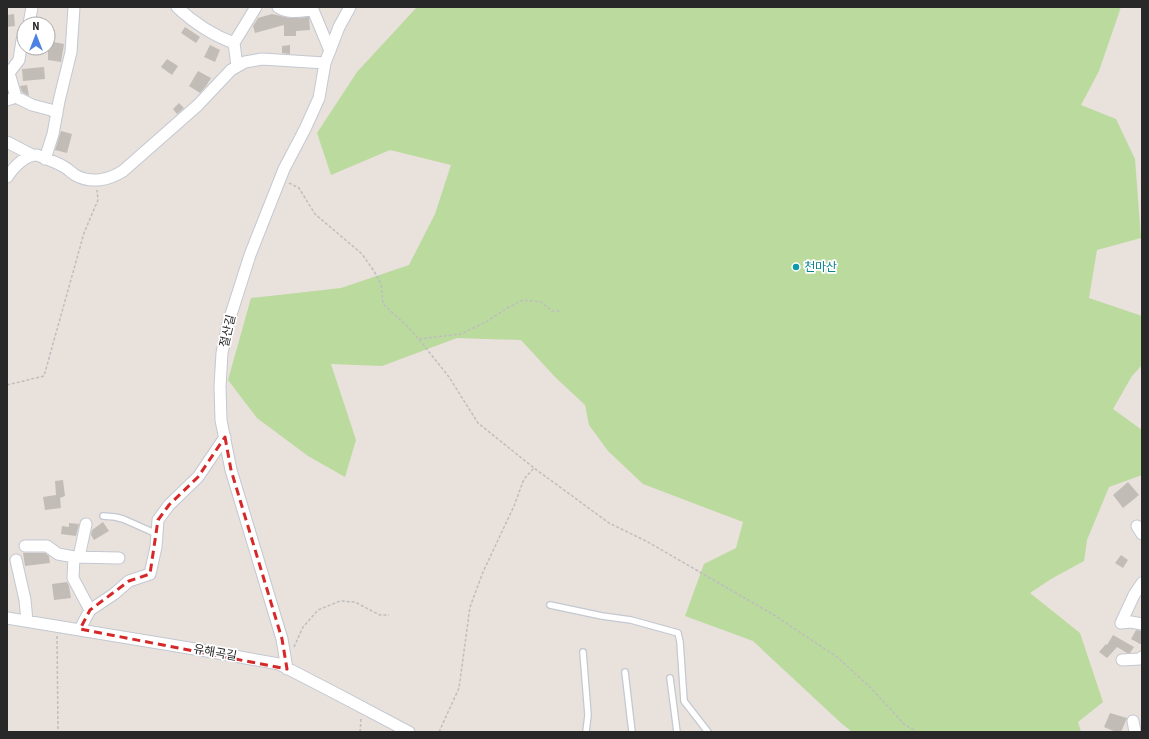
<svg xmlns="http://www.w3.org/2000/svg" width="1149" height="739" viewBox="0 0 1149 739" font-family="'Source Sans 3','Noto Sans KR',sans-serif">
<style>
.green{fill:#bbda9e}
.building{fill:#c2bcb7}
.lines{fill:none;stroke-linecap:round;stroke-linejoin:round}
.lane-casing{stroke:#c3c8d1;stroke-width:8}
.street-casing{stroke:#c3c8d1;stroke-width:13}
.path{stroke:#bebebe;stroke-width:1.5;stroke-dasharray:3 2;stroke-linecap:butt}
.lane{stroke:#fff;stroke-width:5.5}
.street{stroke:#fff;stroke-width:11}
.marked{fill:none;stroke:#d62828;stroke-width:3;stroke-dasharray:8 5;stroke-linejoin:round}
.culture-dot{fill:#0f9aa8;stroke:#fff;stroke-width:1.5}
.labels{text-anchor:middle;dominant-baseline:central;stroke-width:3.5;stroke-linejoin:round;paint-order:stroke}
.culture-label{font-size:12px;fill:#0d838f;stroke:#fff;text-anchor:start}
.street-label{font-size:12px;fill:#282828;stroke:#fff}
</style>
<rect width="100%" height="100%" fill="#e9e1dc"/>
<path class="green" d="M417,7H1121L1099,71L1081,105L1116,119L1135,159L1141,238L1097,250L1089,298L1142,316V365L1132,376L1113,409L1142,430V475L1109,487L1087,540L1084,561L1051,579L1030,593L1080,633L1103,702L1078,722L1081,732H852L841,723L753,641L685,616L704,564L736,548L743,522L643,484L608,451L589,425L585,405L555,377L521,340L457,338L382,366L331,364L356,440L345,477L308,456L257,418L228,380L251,298L341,288L409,265L435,214L451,165L390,150L331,175L317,133L357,72Z"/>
<path class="building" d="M14,14L15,26L7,27V15Z
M272,14L290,18L309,17L310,30L296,31V36H284V25L255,33L253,26L258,18Z
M185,27L200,37L196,43L181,33Z
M48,41L64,44L61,62L48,60Z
M210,45L220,50L215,62L204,57Z
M290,45V54L282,53V46Z
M167,59L178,66L172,75L161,67Z
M44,67L45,79L23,81L22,69Z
M198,71L211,78L206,86L200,93L189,86Z
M27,85L29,96L22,92L20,86Z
M179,103L184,108L177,114L173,109Z
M61,131L72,134L67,153L55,150Z
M63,480L65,496L60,498L61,508L45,510L43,497L56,495L55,481Z
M1128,482L1139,495L1123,508L1113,495Z
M103,522L109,531L94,540L91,535L92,530Z
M69,523L79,524L76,536L61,534L62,526L69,527Z
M23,553H45L49,556L50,563L25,566Z
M1121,555L1128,560L1123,568L1115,563Z
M67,582L69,586L71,598L54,600L52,584Z
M1136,630L1142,631V645L1131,639Z
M1113,635L1134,647L1130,653H1127L1117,647L1107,658L1099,652L1106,644L1107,645Z
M1110,713L1127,718L1121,732H1116L1104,727Z"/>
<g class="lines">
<defs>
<path id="lane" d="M103,516L115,517L123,519L157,534
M550,605L602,616L631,620L678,633L680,642L684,701L708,732
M583,652L588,715L586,732
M625,672L632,732
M670,678L677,732"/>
<path id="street" d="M177,7C194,23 212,35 234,43L237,66
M278,7C289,14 301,11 313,10L330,51
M29,24L32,7
M234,43L256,7
M16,97L32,105L51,110L57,114
M7,100L16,97L9,73L19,60L22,40L24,36
M7,142L32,155
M45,159L53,134L59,101L71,52L74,7
M7,177C14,167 24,155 37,155C46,159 57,162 66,168C69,170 72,173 75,175C91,184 109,180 123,171L198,105L231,70L245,62L262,59L325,63
M1137,526L1142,534
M25,546H47L58,554L74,557L73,578L90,610L80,629
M74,557L119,558
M79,557L86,524
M16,560L25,600L27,621
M90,610L114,594L129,581L150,574L156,547L158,520L169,505L198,477L225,437
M7,618L201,650L279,664L337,694L409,732
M1121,623L1134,595L1142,583
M1121,623L1131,622L1142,624
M1122,660L1140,659L1142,657
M287,669L282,639L231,470L221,420L220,386L222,353L228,324L250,255L284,169L305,129L319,98L325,63L339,27L350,7
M1133,721L1135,732"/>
</defs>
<use href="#lane" class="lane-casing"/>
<use href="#street" class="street-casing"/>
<path class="path" d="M289,183L299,188L315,214L362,254L374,271L381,284L383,304L406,325L421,342L449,377L478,423L534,468L609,523L646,541L774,615L837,657L871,688L904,724L917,732
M419,339L461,334L486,322L507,308L523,300L541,302L552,311H561
M7,385L44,376L84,233L98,200L97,190
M57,636L58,732
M294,647L303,627L318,610L340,601L355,602L372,611L380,615H389
M360,732L361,719
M439,732L459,688L470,607L483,572L514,506L524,479L534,468"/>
<use href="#lane" class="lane"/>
<use href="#street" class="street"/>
</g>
<path class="marked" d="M225,437L231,470L282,639L287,669L80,629L90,610L129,581L150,574L158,520L169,505L198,477Z"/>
<circle class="culture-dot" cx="796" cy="267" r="4"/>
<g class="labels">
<g class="culture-label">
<text x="804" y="267">천마산</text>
</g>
<g class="street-label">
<text transform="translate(228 331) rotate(-77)">절산길</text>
<text transform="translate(215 653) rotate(10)">유해곡길</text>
</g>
</g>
<rect width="1149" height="739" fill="none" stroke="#282828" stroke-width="16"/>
<g transform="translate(36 36)"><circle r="19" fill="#ffffff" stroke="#a9a9a9"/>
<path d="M0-3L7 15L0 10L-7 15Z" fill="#4e81e4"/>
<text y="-6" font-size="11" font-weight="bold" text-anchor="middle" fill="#282828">N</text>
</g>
</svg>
